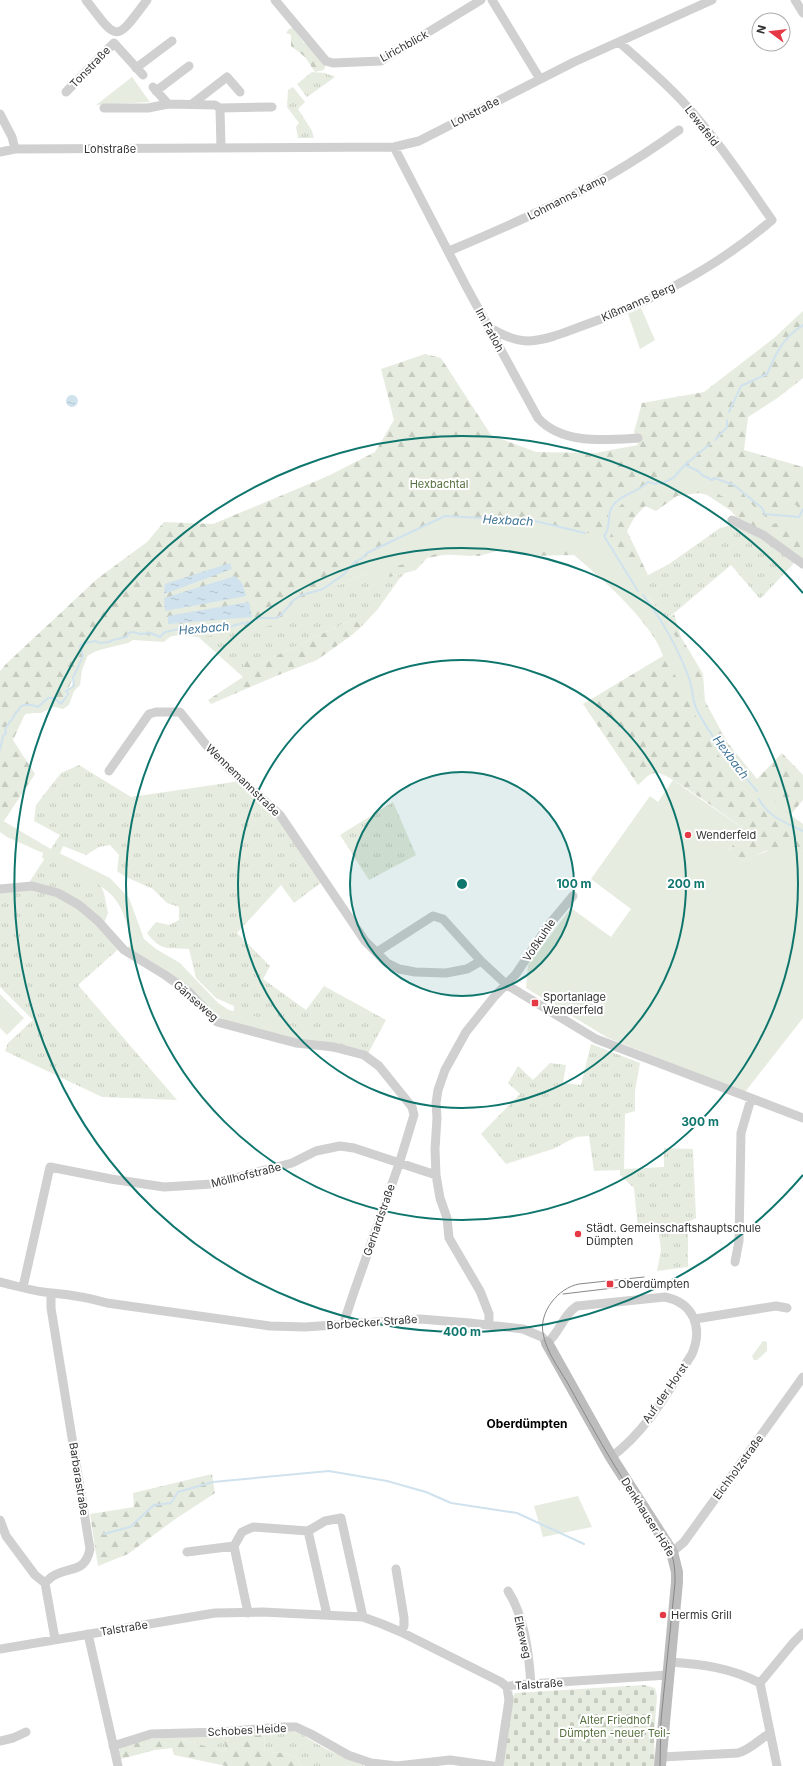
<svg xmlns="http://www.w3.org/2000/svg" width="803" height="1766" viewBox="0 0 803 1766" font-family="Inter,sans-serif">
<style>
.grass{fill:url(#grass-tufts)}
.forest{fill:url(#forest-firs)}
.cemetery{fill:url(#cemetery-stones)}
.park{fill:#e6ecdf}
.water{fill:url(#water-ripples)}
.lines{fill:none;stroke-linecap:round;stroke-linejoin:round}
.stream{stroke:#cfe2ee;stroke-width:2}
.street{stroke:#d0d0d0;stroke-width:9}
.secondary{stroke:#bdbdbd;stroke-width:12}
.tram{stroke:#888;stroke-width:1}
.ring{fill:none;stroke:#0f766e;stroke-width:2}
.poi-dot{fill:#e63946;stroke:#fff;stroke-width:1.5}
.labels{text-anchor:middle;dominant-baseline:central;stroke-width:4;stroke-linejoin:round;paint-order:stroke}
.street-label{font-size:11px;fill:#333;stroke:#fff}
.park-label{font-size:11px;fill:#56703f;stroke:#fff}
.poi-label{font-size:11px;fill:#333;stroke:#fff;text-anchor:start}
.water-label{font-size:12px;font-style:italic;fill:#3f7597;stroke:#fff}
.neighbourhood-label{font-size:12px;font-weight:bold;fill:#000;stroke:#fff}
.centre{fill:#0f766e;stroke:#fff;stroke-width:2}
.ring-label{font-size:12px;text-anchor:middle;font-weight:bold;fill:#0f766e;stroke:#fff;stroke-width:4;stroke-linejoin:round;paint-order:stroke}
</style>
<defs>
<pattern id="grass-tufts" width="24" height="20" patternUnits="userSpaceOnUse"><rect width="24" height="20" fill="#e6ecdf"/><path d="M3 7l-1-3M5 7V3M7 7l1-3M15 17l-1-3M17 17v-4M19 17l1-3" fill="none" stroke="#c6cbc0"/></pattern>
<pattern id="forest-firs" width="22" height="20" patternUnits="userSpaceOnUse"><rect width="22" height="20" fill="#e6ecdf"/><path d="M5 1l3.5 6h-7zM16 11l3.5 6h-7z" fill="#c6cbc0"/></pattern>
<pattern id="cemetery-stones" width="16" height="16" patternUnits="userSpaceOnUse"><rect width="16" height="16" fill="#e6ecdf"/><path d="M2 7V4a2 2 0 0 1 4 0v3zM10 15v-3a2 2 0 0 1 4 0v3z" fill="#c6cbc0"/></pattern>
<pattern id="water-ripples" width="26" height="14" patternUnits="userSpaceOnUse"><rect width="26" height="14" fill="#cfe2ee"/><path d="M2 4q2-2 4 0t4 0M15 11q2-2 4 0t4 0" fill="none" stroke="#b2c2cd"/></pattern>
</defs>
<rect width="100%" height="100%" fill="#fff"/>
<path class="grass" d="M312,72L325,73L335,77L307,97L297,84Z
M293,87L305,102L298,109L312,131L314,138H298L296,127L299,123L287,107L288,90Z
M733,525L745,529L796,561L760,599L731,565L666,620L637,581L669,564L720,528Z
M372,570L390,577L405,573L400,578L377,610L362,626L353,619L261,663L243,677L195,634L301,602Z
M79,765L131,797L247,780L326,879L294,903L281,885L237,933L270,966L263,979L306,1010L324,986L386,1020L365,1059L233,1030L234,1006L216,998L196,978L189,949C169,948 160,951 147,933L156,922L169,925L179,920V907L167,903L153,889L126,877L117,871L119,855L110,845L99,847L86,855L63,846L58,858L98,879L104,893L108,913L104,923L124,944L78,985L177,1100L102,1097L5,1051L8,1043L33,1020L0,987V890L28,884L60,835L34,821L36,805L61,773Z
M393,802L416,855L369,880L340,835Z
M591,1044L640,1063L635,1091V1111L625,1114L624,1169L664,1167V1148L693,1149L696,1218L688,1222V1267L657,1271L661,1250L658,1227L638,1230L634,1188L620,1175V1170L594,1171L589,1136L576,1137L553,1149L506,1164L481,1134L520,1094L508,1083L518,1066L533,1080L550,1063L566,1065L563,1083L581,1085Z
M288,1730L299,1733L326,1749L364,1766H302C292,1750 283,1753 265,1753L264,1732Z
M223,1735L226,1752L187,1741L180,1737Z"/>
<path class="forest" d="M293,28L304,43L309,44L326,65L324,70L315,72L305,57L291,46V35L286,33L289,29Z
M803,311V378L779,397L748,417L744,450L803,467V560L740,521L730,510L707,495L699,493L677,496L656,511L645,506L634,518L627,531L648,575L637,582L666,620L674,614L681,637L703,674L705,701L727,742L757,779L782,753L803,775V800L787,819L803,827V851L798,850L765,851L743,861L729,851L743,828C730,819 670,774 658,773C649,772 644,780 638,785L583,704L663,656C653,623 600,577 574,555L532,556L504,549L479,556L455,553L427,558L416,570L390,577L372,570L301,602L283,625L131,640L94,652L81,660L62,703L43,712L25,714L13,740L35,774L0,827V671L6,664L97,579L147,542L164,522L213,524L328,476L375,452L394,420L381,369L425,354L441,358L491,435L536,452L595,453L638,445L634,432L642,403L704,392L774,338Z
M353,619L362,626L352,635L317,660L276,676L211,704L208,700L243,677L244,658L261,663Z
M212,1474L215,1493L174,1520L128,1554L98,1566L90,1514L134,1507L133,1493Z
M264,1732L265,1753C283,1753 292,1750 302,1766H226L174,1755L172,1748L155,1750L121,1759L118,1752L121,1747L148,1739L180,1737L187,1741L226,1752L223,1735Z"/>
<path class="cemetery" d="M644,1685L655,1688L657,1696L654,1735L655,1766H503L513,1696L515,1693Z"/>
<path class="park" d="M132,77L150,102L96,105Z
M641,308L655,340L640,349L628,314Z
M684,464L691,466L695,464L699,473L711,478L715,477L717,482L723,483L735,492L738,490L743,493L741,497L742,502H749L766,517H773L776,509L784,502L796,505L799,509H803V534L777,523L769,525L759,523L732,499L721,496L714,490L700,486L683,490L680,486V476C669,486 665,491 649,490L644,494L623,503L617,509L615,513L614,529L608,540L613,549L624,560L643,585L649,598L684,649L695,674L704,709L728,750L742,767L782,809L803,824V836L779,822L734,775L719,756L694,713L691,698L684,692L656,639L641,616L572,545L540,553H527L496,549L471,556L436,554L394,567L382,588L372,593L364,565L338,585L303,604L284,622L243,633C227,630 212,638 196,637C188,636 180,633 172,636C170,637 166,640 164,642L133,640L128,643L103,649H88V655L82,670L80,685L74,691L69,705L63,709L51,706L41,713L27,712C23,718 17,723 14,730C11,739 10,755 0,760L1,742L5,734L4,730L21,706H35L37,708L40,703L45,702L47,699H53L61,704L67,695L66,691L71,688C76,678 75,667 83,657L80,646L83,644L94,641C95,642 99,644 100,644C102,644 123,639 125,638C129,636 129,634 133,633L160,637L163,636L167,631H175L183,629L197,632L215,630L218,627L222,629L236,625L240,627L253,625L282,617L291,605L300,599L323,588L345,574L350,567L364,559L370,551L446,516L529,520L603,536L608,529V513L618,498L638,490L648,482C657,484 671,483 673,472L678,470Z
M673,780L744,829L729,850L743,861C762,852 782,844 803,851V1018L745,1092L608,1038L526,988L528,965L571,908L611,937L631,909L591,879L650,796L658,802Z
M0,819L49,848L110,878L129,898L144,939L156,949L180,963L218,1003L229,1010L275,1021L322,1035L320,1044L304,1043L220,1020L218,1017L206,1009L126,949L133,943C128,931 126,917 119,905C108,883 65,868 42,858L43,853L7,837L0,832Z
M0,994L24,1018L7,1035L0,1028Z
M763,1341L767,1342V1351L757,1360H754L752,1356Z
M578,1496L592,1527L543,1537L534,1506Z
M329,1758L354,1761L360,1766H324Z"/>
<path class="water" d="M66 401a6 6 0 1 1 12 0a6 6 0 1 1-12 0Z
M230,563L232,569L164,594L165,584Z
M235,576L242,583L246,596L165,611L164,598Z
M249,602L252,617L168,624V616Z"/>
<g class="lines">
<path class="stream" d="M729,412L741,386L767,374C775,355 784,336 803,325
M715,440L727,427V420
M685,465L710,444
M638,591L604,536C612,527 606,516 612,507C621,493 636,494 648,482L656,484L659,482L661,484L673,478L685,465L698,471L702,475L712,480L714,478L734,485L762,508L765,514C777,515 788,516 799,517L803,509
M643,595C662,620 678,648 689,678C693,688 692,701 697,710C712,740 736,766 757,791
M0,750L3,736L6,733L5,729L21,706C25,704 35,705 38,707L48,698H54L61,704L68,694L66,691L74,686L73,678L83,656L80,646L82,644L95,641L100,643L109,642L113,640L126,637L129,633L133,632L140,634L151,633L160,637L165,632L183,628L191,630L229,627L243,623L246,624L259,618H277L281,615L294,600L302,595L323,589L343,575L356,561L361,559L367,553L445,516L535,521L585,533
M759,799C768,817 786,823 803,831
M104,1534L130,1527L154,1505L171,1503L178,1492L213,1482L329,1471L387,1481L426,1492L451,1503L517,1513L584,1544"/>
<path class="street" d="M86,0C118,42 115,43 147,0
M275,0L326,61L333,63L381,61L481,0
M492,0L540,79
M795,0L803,13
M136,68L172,41
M153,87L168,104L215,105L220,108L221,148
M156,91L189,66
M66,92L114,43L143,75
M192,104L227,77L240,92
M104,108H148L168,104
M220,108L272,107
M0,114L12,137L15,149
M394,147L466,286L538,418C562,445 607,440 638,438
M0,152L15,149L394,147L419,141L574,62L712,0
M449,251C504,228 559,204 610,175C634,161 657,146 679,130
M490,328C502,335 515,341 529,341C547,340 566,332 582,326C651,302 716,268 772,220C744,180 717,139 684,103C664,81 641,62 619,42
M732,520L763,535L803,564
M109,771L149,714L156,712H180L207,746L225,765L280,815L365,941L387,963L399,969L415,972L446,973L467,969L481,961L507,985L596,1039L803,1118
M0,889L32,886L58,893L79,905L98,921L124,950L165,975L189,992L217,1022L296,1043L334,1047L364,1055L379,1066L412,1107L414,1115L399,1164L354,1292L345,1319V1324
M377,952L433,916L443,919L481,961
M735,1262L739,1241L741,1133L751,1099
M0,1282C17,1286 35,1292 52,1293C72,1295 87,1297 107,1303L270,1326L305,1327L420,1319L470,1323L523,1329L542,1337L547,1343C561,1331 562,1316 577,1306L665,1297C694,1303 703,1328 692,1354C669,1390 646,1432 611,1457
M23,1287L50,1167L111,1179L164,1187L212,1184L292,1163L316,1151L340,1146L354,1148L436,1175
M695,1319L776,1306L787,1308
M489,1324V1314L480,1291L449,1238L447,1218L440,1198L436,1175L435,1149L437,1118L436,1103L438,1090L445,1070L466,1032L494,997L516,974L548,926L573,896
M0,1520L6,1536L35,1575L45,1583
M308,1531L325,1521L341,1518L363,1617
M187,1552L234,1546
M671,1553L684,1542L803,1377
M396,1569L404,1618V1626L401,1632
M45,1583C48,1580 50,1578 53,1576C69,1566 85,1574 90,1549L51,1308V1293
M45,1583L55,1639
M508,1591C525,1618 529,1654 531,1685
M248,1613L234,1546L242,1532L253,1527L308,1531L327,1615
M88,1634L118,1766
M0,1649L215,1613L263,1612L363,1617L382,1624L401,1632L501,1682L507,1687
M669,1662C702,1664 731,1668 760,1683
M507,1687L514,1685L668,1675
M0,1741L13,1738L26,1732
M113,1746L151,1734L221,1732L280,1727H296L311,1734L348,1755L371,1763L397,1766L450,1760L493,1766
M662,1757L738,1753C750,1750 760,1739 770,1733
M499,1766L509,1700L507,1687
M777,1766L760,1683L793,1643L803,1633"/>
<path class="secondary" d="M547,1343L611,1457L672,1552L677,1572V1582L660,1766"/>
<path class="tram" d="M644,1277L579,1284C558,1288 539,1312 543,1333C546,1351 558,1367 567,1382C587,1418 607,1455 630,1490C643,1510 660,1531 671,1553C675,1563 675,1573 675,1583L661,1720L660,1766
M563,1294L647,1284"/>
</g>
<circle cx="462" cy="884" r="112" fill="#0f766e" fill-opacity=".12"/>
<g class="ring">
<circle cx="462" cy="884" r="112"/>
<circle cx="462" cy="884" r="224"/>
<circle cx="462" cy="884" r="336"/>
<path d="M803 1175A448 448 0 1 1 803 593"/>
</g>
<g class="poi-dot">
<circle cx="688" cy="835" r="4"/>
<rect x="531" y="999" width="8" height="8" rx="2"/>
<circle cx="578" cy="1234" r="4"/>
<rect x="606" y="1280" width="8" height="8" rx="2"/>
<circle cx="663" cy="1615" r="4"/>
</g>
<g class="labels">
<g class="street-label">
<text transform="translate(404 46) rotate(-29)">Lirichblick</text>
<text transform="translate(90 67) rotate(-46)">Tonstraße</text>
<text transform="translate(475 112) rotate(-27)">Lohstraße</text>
<text transform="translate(702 126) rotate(52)">Lewafeld</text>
<text x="110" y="149">Lohstraße</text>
<text transform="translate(567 197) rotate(-27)">Lohmanns Kamp</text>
<text transform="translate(638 302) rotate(-24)">Kißmanns Berg</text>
<text transform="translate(490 330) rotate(62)">Im Fatloh</text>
<text transform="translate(243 780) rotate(44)">Wennemannstraße</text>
<text transform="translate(539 940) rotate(-56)">Voßkuhle</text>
<text transform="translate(196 1001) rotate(41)">Gänseweg</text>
<text transform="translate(246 1175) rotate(-14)">Möllhofstraße</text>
<text transform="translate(379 1220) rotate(-71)">Gerhardstraße</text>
<text transform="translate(372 1322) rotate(-4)">Borbecker Straße</text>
<text transform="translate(665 1393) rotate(-55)">Auf der Horst</text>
<text transform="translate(738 1467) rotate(-54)">Eichholzstraße</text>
<text transform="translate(79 1479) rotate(81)">Barbarastraße</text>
<text transform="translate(648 1517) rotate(58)">Denkhauser Höfe</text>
<text transform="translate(124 1628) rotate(-9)">Talstraße</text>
<text transform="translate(523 1637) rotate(77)">Elkeweg</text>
<text transform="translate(539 1684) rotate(-4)">Talstraße</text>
<text transform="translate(247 1730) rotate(-3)">Schobes Heide</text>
</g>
<g class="park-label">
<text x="439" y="484">Hexbachtal</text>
<text x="615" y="1720">Alter Friedhof<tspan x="615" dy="13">Dümpten -neuer Teil-</tspan></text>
</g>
<g class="poi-label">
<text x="696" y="835">Wenderfeld</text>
<text x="543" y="997">Sportanlage<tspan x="543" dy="13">Wenderfeld</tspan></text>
<text x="586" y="1228">Städt. Gemeinschaftshauptschule<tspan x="586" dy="13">Dümpten</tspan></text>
<text x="618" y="1284">Oberdümpten</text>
<text x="671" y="1615">Hermis Grill</text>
</g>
<g class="water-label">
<text transform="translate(508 520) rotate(3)">Hexbach</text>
<text transform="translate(204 628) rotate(-5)">Hexbach</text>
<text transform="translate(731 757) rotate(53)">Hexbach</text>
</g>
<g class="neighbourhood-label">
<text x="527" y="1423">Oberdümpten</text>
</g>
</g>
<circle cx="462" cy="884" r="6" class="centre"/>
<g class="ring-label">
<text x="574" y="888">100 m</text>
<text x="686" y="888">200 m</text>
<text x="700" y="1126">300 m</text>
<text x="462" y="1336">400 m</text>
</g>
<g transform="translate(771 32) rotate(285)"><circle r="19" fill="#ffffff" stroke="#adadad"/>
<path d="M0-3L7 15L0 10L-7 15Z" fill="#e63946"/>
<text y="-6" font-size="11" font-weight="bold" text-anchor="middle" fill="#333333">N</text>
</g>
</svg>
